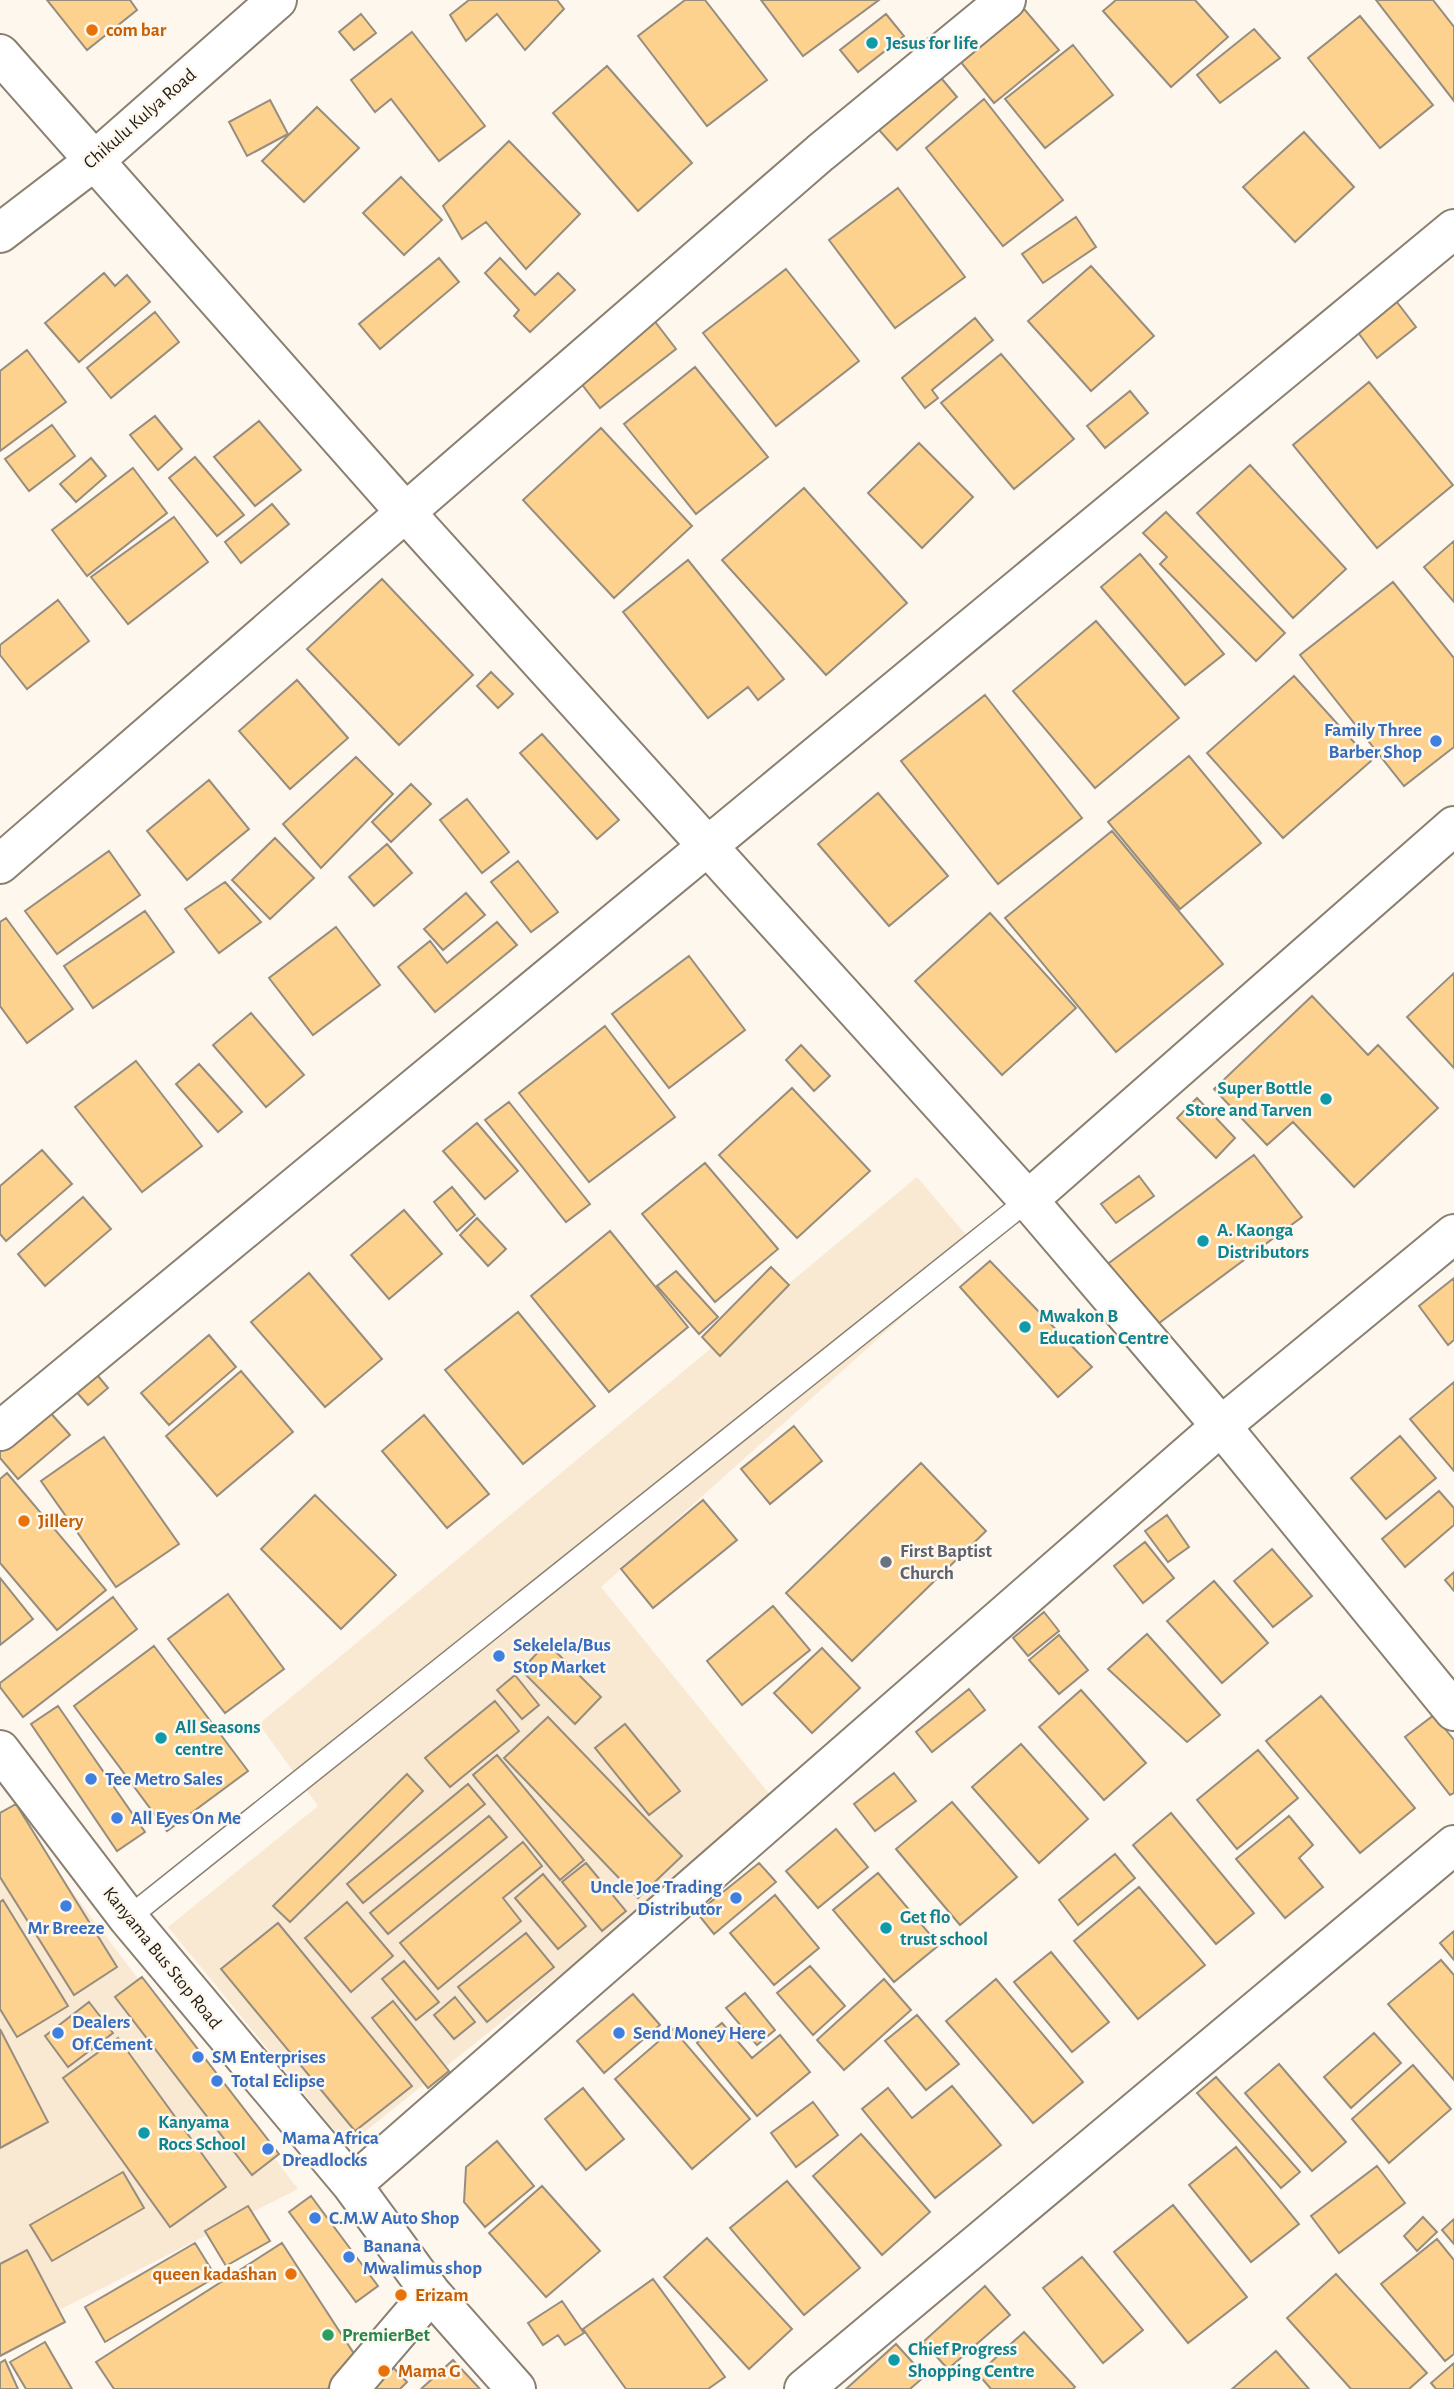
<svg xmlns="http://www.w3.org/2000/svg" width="1454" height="2389" viewBox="0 0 1454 2389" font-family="'Alegreya Sans',sans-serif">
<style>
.built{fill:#f9e9d2}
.building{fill:#fdd18e;stroke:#978d7e;stroke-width:2}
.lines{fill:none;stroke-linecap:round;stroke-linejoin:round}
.service-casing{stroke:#8a8071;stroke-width:24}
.minor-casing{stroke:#8a8071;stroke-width:42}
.service{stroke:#fff;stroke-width:21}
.minor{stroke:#fff;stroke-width:38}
.food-dot{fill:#e8710a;stroke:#fef7ed;stroke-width:2.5}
.culture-dot{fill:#0f9aa8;stroke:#fef7ed;stroke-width:2.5}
.shop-dot{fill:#3f7fe0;stroke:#fef7ed;stroke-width:2.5}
.worship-dot{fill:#6b7280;stroke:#fef7ed;stroke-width:2.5}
.leisure-dot{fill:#2e9e5b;stroke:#fef7ed;stroke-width:2.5}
.labels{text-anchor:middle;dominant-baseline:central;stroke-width:5;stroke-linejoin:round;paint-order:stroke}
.food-label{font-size:19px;font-weight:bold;fill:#c56008;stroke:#fef7ed;text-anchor:start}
.culture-label{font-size:19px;font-weight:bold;fill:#0d838f;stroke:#fef7ed;text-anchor:start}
.street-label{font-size:19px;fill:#1f1b15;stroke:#fef7ed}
.shop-label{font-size:19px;font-weight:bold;fill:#366cbe;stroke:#fef7ed;text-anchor:start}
.worship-label{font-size:19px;font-weight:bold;fill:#5b616d;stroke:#fef7ed;text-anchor:start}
.leisure-label{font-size:19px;font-weight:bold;fill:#27864d;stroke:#fef7ed;text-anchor:start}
</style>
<rect width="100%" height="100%" fill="#fef7ed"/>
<path class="built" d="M917,1177L978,1249L601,1587L776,1802L347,2146L168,1927L318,1806L259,1724Z
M19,1822L298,2189L0,2340V1828Z"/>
<path class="building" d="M47,0H130L137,10L87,50Z
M469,0H557L564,9L525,50L497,14L466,41L450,15Z
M685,0H705L767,80L707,126L638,36Z
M761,0H879L803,56Z
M1116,0H1195L1228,37L1171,87L1103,11Z
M1376,0H1433L1454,27V101Z
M1019,3L1059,50L994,103L955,55Z
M361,14L376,33L354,50L339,32Z
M886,14L904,36L858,72L840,50Z
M1360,16L1433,105L1380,148L1308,58Z
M1254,29L1280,58L1220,103L1197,75Z
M412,32L485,126L439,161L391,99L375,112L351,80Z
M1073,45L1113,95L1045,148L1005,99Z
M607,66L692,163L638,211L553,113Z
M932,67L957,97L897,150L871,121Z
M984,99L1063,200L1003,246L926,148Z
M270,100L288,134L247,156L229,122Z
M317,107L359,148L304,202L262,161Z
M1304,132L1354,187L1295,242L1243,187Z
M509,141L580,214L526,269L486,222L462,239L443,206Z
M401,177L442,220L404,255L363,213Z
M898,188L965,277L895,328L829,240Z
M1076,217L1096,247L1043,283L1022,254Z
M439,258L459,282L380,349L359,324Z
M500,258L535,295L558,273L575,290L530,332L514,316L519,310L485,273Z
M1091,266L1154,336L1091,391L1028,321Z
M786,269L859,361L776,426L703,333Z
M104,273L115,286L127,275L150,302L79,362L45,323Z
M1390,293L1416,327L1377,358L1351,323Z
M155,312L179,342L111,398L87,368Z
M975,318L993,340L932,390L938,398L925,408L902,378Z
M653,319L676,349L600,408L577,378Z
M27,350L66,402L0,451V371Z
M1001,354L1074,439L1014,489L941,403Z
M695,367L768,457L696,514L624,424Z
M1369,382L1453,485L1377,548L1293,445Z
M1130,391L1148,413L1105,448L1087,426Z
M155,416L182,449L158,470L130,435Z
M259,421L301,470L255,506L214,457Z
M52,425L75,456L29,491L5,459Z
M601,428L692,526L614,598L523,500Z
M919,443L973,497L922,548L868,493Z
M195,457L244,515L217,536L169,478Z
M91,458L106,476L76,502L60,484Z
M1250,465L1346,569L1293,618L1197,513Z
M133,468L167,513L87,576L52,530Z
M804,488L907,603L826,675L722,560Z
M272,504L289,524L241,563L225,542Z
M1166,512L1285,633L1256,661L1160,564L1167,557L1143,533Z
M174,517L208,562L128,624L91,577Z
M1454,541V602L1424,567Z
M1140,554L1224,654L1185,685L1101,587Z
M688,560L784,679L758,700L748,687L708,718L623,612Z
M382,579L473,675L399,745L307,649Z
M1393,582L1454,658V747L1404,786L1300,655Z
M58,600L89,641L27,689L0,655V645Z
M1096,621L1179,718L1095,788L1013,691Z
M491,672L513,694L498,708L477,686Z
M1294,676L1371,761L1283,838L1207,753Z
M297,680L348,738L290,789L239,731Z
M985,695L1082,818L998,884L901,761Z
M542,734L619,820L597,839L520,753Z
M1189,756L1261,843L1180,909L1108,822Z
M356,757L393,794L321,868L283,824Z
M209,780L249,829L187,880L147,831Z
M411,784L431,804L391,842L372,822Z
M878,793L948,876L889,926L818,844Z
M467,799L509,852L482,873L440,820Z
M1112,831L1223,964L1116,1052L1005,918Z
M275,838L314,878L270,919L232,880Z
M387,844L412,873L374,906L349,877Z
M109,851L140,895L57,954L25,911Z
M518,861L558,912L531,932L491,882Z
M225,882L261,922L219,953L185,909Z
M466,893L485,915L443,950L424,929Z
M145,911L174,952L93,1008L64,966Z
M990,913L1076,1008L1002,1075L915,981Z
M6,918L73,1009L27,1043L0,1006V922Z
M497,922L517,945L435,1012L398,967L430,941L447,963Z
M336,927L380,985L313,1035L269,978Z
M689,956L745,1030L669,1088L612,1014Z
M1454,973V1068L1407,1017Z
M1312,996L1368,1055L1378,1045L1438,1108L1354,1187L1293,1122L1267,1145L1214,1089Z
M251,1013L304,1075L266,1107L213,1045Z
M605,1026L675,1117L589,1182L519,1093Z
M801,1045L830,1076L814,1091L786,1060Z
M136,1061L202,1146L142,1192L75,1107Z
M199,1064L242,1112L218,1132L176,1084Z
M792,1088L870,1171L797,1238L719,1155Z
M1197,1098L1235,1138L1216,1158L1177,1118Z
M509,1102L590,1204L566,1222L485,1120Z
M477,1123L518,1171L485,1199L443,1151Z
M42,1150L72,1184L6,1241L0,1234V1186Z
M1254,1155L1302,1217L1151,1329L1105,1266Z
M705,1163L778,1249L715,1302L642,1214Z
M1139,1176L1154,1196L1116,1223L1101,1204Z
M452,1187L475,1215L457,1231L434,1202Z
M83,1197L111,1229L45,1286L18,1254Z
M404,1210L442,1254L389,1299L351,1255Z
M477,1218L506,1249L488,1266L460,1235Z
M610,1231L688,1327L609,1392L531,1296Z
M990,1261L1092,1367L1058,1397L960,1287Z
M771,1267L789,1285L720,1356L702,1337Z
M676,1271L718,1317L699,1334L657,1286Z
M309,1273L382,1359L325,1407L251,1322Z
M1454,1278V1340L1448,1345L1419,1306Z
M518,1312L595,1406L523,1464L445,1370Z
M209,1335L236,1367L169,1425L141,1393Z
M93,1370L108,1388L88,1405L73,1388Z
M241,1371L293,1432L217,1496L166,1436Z
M1454,1382V1471L1410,1419Z
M48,1410L70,1435L18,1479L0,1458V1451Z
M424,1415L489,1494L447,1528L382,1451Z
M794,1426L822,1461L770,1504L741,1469Z
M1400,1436L1436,1478L1386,1519L1351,1478Z
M104,1437L179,1544L116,1587L41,1481Z
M921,1463L986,1531L852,1661L786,1593Z
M7,1473L106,1590L57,1630L0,1563V1479Z
M1439,1491L1454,1508V1525L1405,1567L1382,1539Z
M315,1495L396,1575L341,1629L261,1549Z
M703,1500L737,1540L653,1608L621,1569Z
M1167,1515L1189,1547L1168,1562L1145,1531Z
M1145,1542L1174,1578L1143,1603L1114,1566Z
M1272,1549L1312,1596L1273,1627L1234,1581Z
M1454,1572V1591L1445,1580Z
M0,1578L33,1619L0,1645Z
M1214,1581L1268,1643L1222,1683L1167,1621Z
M228,1594L284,1669L225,1713L168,1639Z
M113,1597L137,1629L23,1717L0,1687V1683Z
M773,1606L810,1650L742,1705L707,1661Z
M1044,1612L1059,1631L1028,1656L1013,1638Z
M1147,1634L1220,1715L1187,1742L1108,1669Z
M1059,1635L1088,1670L1059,1694L1029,1660Z
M547,1643L601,1697L575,1724L521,1670Z
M154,1646L248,1771L167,1831L74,1706Z
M822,1648L860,1688L812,1733L774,1693Z
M515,1675L539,1705L522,1719L497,1690Z
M969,1689L985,1710L932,1752L916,1732Z
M1081,1690L1146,1763L1104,1800L1039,1727Z
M1321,1696L1415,1808L1360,1853L1266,1741Z
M495,1701L519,1731L450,1787L425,1758Z
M58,1706L145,1832L117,1851L31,1724Z
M1434,1715L1454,1740V1793L1450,1795L1405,1737Z
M548,1717L682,1856L638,1898L504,1758Z
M625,1724L680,1791L649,1815L595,1748Z
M1021,1744L1088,1819L1039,1863L972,1787Z
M1258,1750L1298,1798L1237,1849L1197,1800Z
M497,1755L584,1860L560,1880L473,1775Z
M894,1773L916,1801L875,1831L854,1804Z
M407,1774L423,1791L290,1922L273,1906Z
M468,1784L485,1804L363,1903L347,1884Z
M952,1802L1017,1877L960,1925L896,1849Z
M16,1804L117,1967L74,1995L0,1877V1813Z
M1171,1813L1254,1913L1216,1944L1133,1845Z
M489,1816L507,1837L388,1934L370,1913Z
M1289,1816L1313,1845L1299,1858L1323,1887L1285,1918L1236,1859Z
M836,1829L868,1867L818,1908L786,1871Z
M523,1842L542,1866L503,1898L521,1921L438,1989L400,1943Z
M1115,1854L1135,1878L1078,1925L1059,1900Z
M586,1863L626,1911L602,1931L562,1882Z
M759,1863L776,1882L714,1934L697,1913Z
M878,1873L939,1945L894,1982L833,1910Z
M543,1874L586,1926L558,1949L515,1898Z
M1139,1887L1205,1965L1138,2019L1074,1941Z
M775,1895L819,1948L774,1985L730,1933Z
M3,1900L68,2006L17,2037L0,2009V1902Z
M347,1902L393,1956L351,1992L305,1938Z
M278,1923L412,2086L355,2131L221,1969Z
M1454,1931V1960L1440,1943Z
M526,1933L554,1967L487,2022L458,1987Z
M1051,1952L1109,2022L1072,2052L1014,1982Z
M1441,1960L1454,1975V2080L1388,2004Z
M404,1961L439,2002L416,2020L382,1979Z
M810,1966L845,2006L813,2035L777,1993Z
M142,1977L279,2154L252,2175L115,1997Z
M884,1979L911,2010L844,2070L817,2040Z
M996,1979L1083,2082L1033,2123L946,2021Z
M745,1993L775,2030L757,2045L726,2008Z
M633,1994L660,2025L604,2073L577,2041Z
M455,1997L475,2022L454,2039L434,2015Z
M393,2001L449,2071L428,2088L372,2018Z
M89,2002L113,2033L68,2067L45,2036Z
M917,2015L959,2064L926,2090L885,2041Z
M722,2023L752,2058L780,2035L810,2072L757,2116L697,2043Z
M0,2029L48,2122L0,2148Z
M673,2029L750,2119L692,2169L615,2079Z
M1374,2033L1401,2063L1351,2108L1324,2077Z
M118,2038L226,2187L170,2227L63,2078Z
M1279,2064L1346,2142L1312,2171L1245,2093Z
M1413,2065L1451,2109L1389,2163L1352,2119Z
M1216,2077L1300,2172L1281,2188L1197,2093Z
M952,2086L1001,2145L935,2198L862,2109L888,2088L912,2118Z
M583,2088L624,2139L586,2170L545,2119Z
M813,2102L838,2135L796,2167L771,2133Z
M861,2134L930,2212L882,2255L813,2176Z
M497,2141L534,2186L485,2227L464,2202L466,2167Z
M1236,2147L1299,2224L1251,2262L1189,2185Z
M1377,2166L1405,2203L1339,2253L1311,2216Z
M123,2172L144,2208L52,2261L30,2225Z
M787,2181L860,2268L804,2315L730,2228Z
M542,2186L600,2251L546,2297L489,2233Z
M311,2196L378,2286L356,2302L289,2212Z
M1173,2205L1247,2297L1188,2343L1114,2252Z
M248,2206L270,2241L226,2266L205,2231Z
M1423,2217L1437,2232L1417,2251L1404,2236Z
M1454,2219V2244L1442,2230Z
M707,2238L792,2329L749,2369L664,2277Z
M1437,2239L1454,2260V2354L1445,2361L1381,2284Z
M195,2243L216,2277L105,2342L85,2307Z
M282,2243L362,2366L327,2389H114L96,2362Z
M27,2250L65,2322L0,2356V2264Z
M1082,2257L1143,2330L1103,2363L1043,2288Z
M1336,2274L1427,2373L1409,2389H1351L1287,2318Z
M653,2279L725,2377L708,2389H626L583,2329Z
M985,2286L1010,2315L948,2369L923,2342Z
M562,2301L584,2333L565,2345L558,2335L543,2345L528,2323Z
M1024,2332L1075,2387L1073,2389H991L978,2374Z
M45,2342L72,2389H26L10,2362Z
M896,2344L925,2376L910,2389H846Z
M1276,2351L1309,2389H1232Z
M385,2359L407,2382L400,2389H353Z
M5,2360L18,2389H0V2363Z
M453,2360L480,2389H421Z
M1454,2363V2389H1436L1431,2383Z"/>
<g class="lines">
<defs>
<path id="service" d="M128,1918L1028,1200"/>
<path id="minor" d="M0,54L406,513L1028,1200L1221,1426L1454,1711
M0,233L94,161L277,0
M0,864L820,153L1006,0
M1028,1200L1454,826
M0,1431L1454,229
M0,1750L128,1918L352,2185L431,2293L516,2389
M352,2185L1221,1426L1454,1234
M349,2389L431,2293
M804,2389L1454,1845"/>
</defs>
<use href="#service" class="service-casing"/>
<use href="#minor" class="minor-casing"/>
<use href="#service" class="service"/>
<use href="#minor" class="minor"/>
</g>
<g class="food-dot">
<circle cx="92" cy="30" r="7"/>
<circle cx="24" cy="1521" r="7"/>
<circle cx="291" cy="2274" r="7"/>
<circle cx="401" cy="2295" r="7"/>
<circle cx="384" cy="2371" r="7"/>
</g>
<g class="culture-dot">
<circle cx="872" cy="43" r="7"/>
<circle cx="1326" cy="1099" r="7"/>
<circle cx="1203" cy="1241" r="7"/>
<circle cx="1025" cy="1327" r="7"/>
<circle cx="161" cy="1738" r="7"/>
<circle cx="886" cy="1928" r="7"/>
<circle cx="144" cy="2133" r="7"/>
<circle cx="894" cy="2360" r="7"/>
</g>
<g class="shop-dot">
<circle cx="1436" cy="741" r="7"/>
<circle cx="499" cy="1656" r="7"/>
<circle cx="91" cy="1779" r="7"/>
<circle cx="117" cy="1818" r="7"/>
<circle cx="736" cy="1898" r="7"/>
<circle cx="66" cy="1906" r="7"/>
<circle cx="58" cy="2033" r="7"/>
<circle cx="619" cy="2033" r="7"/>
<circle cx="198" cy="2057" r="7"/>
<circle cx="217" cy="2081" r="7"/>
<circle cx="268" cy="2149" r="7"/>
<circle cx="315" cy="2218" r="7"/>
<circle cx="349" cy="2257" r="7"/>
</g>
<circle class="worship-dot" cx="886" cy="1562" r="7"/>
<circle class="leisure-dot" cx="328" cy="2335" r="7"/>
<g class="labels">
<g class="food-label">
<text x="106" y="30">com bar</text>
<text x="38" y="1521">Jillery</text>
<text x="277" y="2274" text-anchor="end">queen kadashan</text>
<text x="415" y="2295">Erizam</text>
<text x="398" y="2371">Mama G</text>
</g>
<g class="culture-label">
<text x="886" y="43">Jesus for life</text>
<text x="1312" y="1088" text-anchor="end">Super Bottle<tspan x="1312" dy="22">Store and Tarven</tspan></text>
<text x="1217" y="1230">A. Kaonga<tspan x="1217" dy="22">Distributors</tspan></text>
<text x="1039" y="1316">Mwakon B<tspan x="1039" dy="22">Education Centre</tspan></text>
<text x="175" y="1727">All Seasons<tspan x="175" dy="22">centre</tspan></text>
<text x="900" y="1917">Get flo<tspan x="900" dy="22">trust school</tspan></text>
<text x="158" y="2122">Kanyama<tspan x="158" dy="22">Rocs School</tspan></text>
<text x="908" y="2349">Chief Progress<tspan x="908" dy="22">Shopping Centre</tspan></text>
</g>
<g class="street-label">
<text transform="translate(140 119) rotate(-41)">Chikulu Kulya Road</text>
<text transform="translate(162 1958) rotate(51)">Kanyama Bus Stop Road</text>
</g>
<g class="shop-label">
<text x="1422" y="730" text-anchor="end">Family Three<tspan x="1422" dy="22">Barber Shop</tspan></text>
<text x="513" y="1645">Sekelela/Bus<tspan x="513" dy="22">Stop Market</tspan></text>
<text x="105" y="1779">Tee Metro Sales</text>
<text x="131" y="1818">All Eyes On Me</text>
<text x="722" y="1887" text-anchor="end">Uncle Joe Trading<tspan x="722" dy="22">Distributor</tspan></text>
<text x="66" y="1928" text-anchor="middle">Mr Breeze</text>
<text x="72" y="2022">Dealers<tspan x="72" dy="22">Of Cement</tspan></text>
<text x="633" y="2033">Send Money Here</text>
<text x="212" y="2057">SM Enterprises</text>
<text x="231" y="2081">Total Eclipse</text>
<text x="282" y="2138">Mama Africa<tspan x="282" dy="22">Dreadlocks</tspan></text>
<text x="329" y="2218">C.M.W Auto Shop</text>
<text x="363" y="2246">Banana<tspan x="363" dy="22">Mwalimus shop</tspan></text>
</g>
<g class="worship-label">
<text x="900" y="1551">First Baptist<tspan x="900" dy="22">Church</tspan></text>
</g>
<g class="leisure-label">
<text x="342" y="2335">PremierBet</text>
</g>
</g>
</svg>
